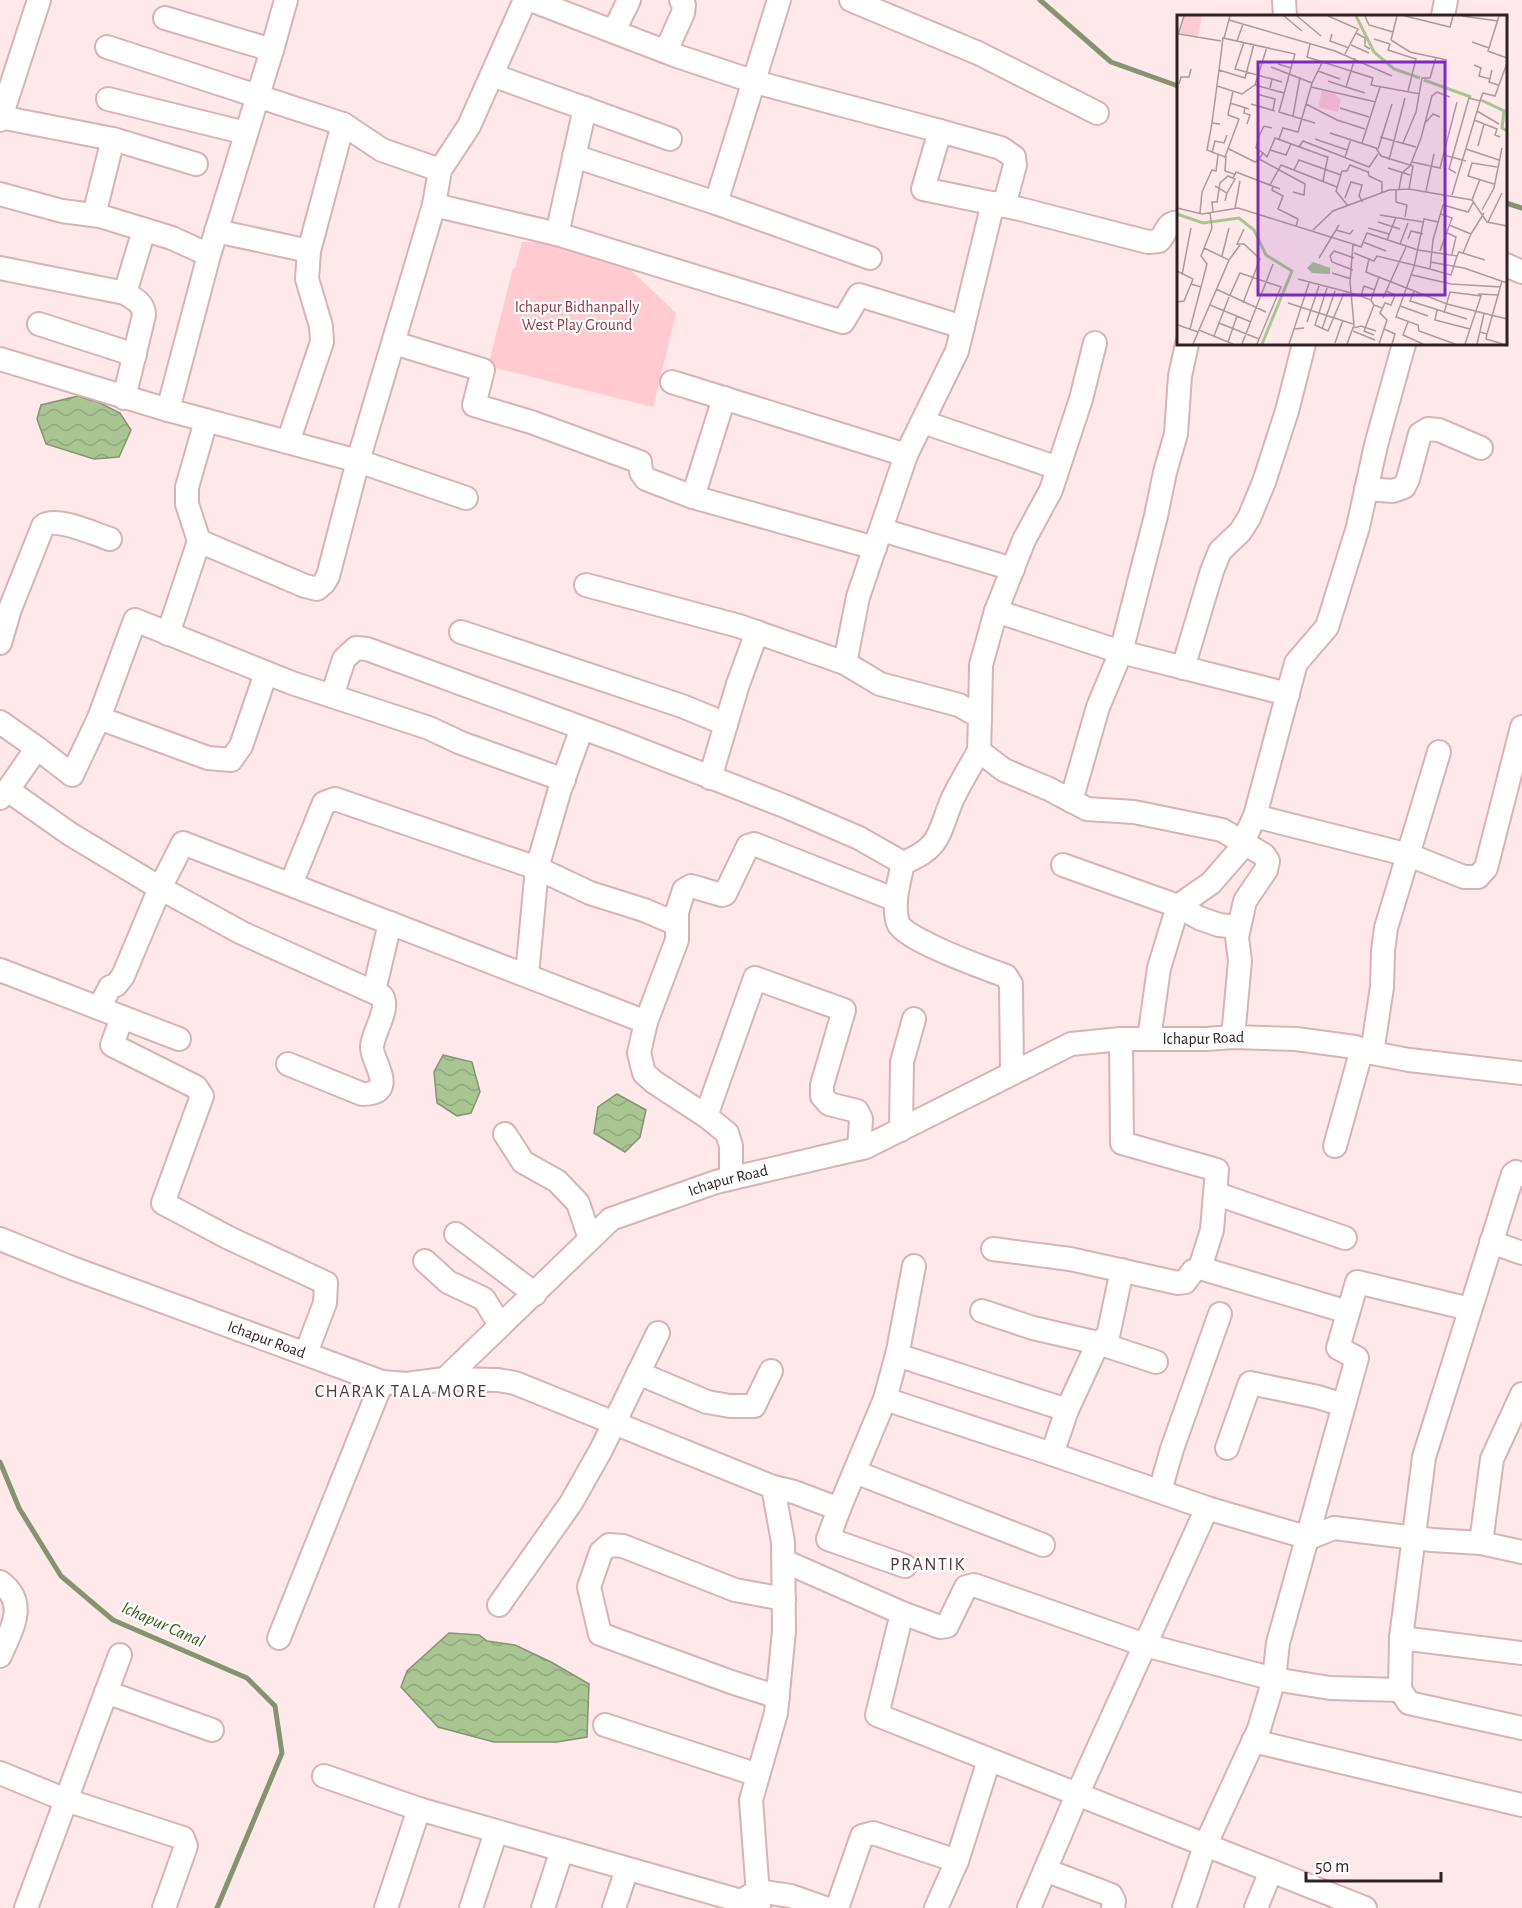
<svg xmlns="http://www.w3.org/2000/svg" width="1522" height="1908" viewBox="0 0 1522 1908" font-family="'Alegreya Sans',sans-serif">
<style>
.green{fill:#ffcad0}
.water{fill:url(#water-waves);stroke:#849471;stroke-width:1.5}
.lines{fill:none;stroke-linecap:round;stroke-linejoin:round}
.stream{stroke:#849471;stroke-width:5}
.minor-casing{stroke:#d6b3b6;stroke-width:26}
.minor{stroke:#fff;stroke-width:22}
.labels{text-anchor:middle;dominant-baseline:central;stroke-width:4.5;stroke-linejoin:round;paint-order:stroke}
.park-label{font-size:16px;fill:#883b49;stroke:#fff}
.street-label{font-size:16px;fill:#2f2224;stroke:#fff}
.neighbourhood-label{font-size:18px;letter-spacing:1.5px;fill:#523639;stroke:#fff}
.water-label{font-size:18px;font-style:italic;fill:#3b5d16;stroke:#fff}
.inset-river{fill:none;stroke:#a8c592;stroke-width:3}
.inset-road{fill:none;stroke:#ac999b;stroke-width:1.5}
.view{fill:#7b2cbf;fill-opacity:0.15;stroke:#7b2cbf;stroke-width:3}
.inset-edge{fill:none;stroke:#2f2224;stroke-width:3}
</style>
<defs>
<pattern id="water-waves" width="16" height="10" patternUnits="userSpaceOnUse" patternTransform="scale(1.5)"><rect width="16" height="10" fill="#a8c592"/><path d="M0 5q4-4 8 0t8 0" fill="none" stroke="#91a97e"/></pattern>
</defs>
<rect width="100%" height="100%" fill="#ffe8ea"/>
<path class="green" d="M522,242H557L618,258L676,313L653,407L488,366L513,268H515Z"/>
<path class="water" d="M78,396L98,402L120,413L131,430L119,457L94,459L46,444L37,419L41,405Z
M443,1055L472,1062L480,1092L471,1113L457,1116L437,1103L434,1072Z
M617,1094L646,1110L640,1137L625,1152L594,1133L598,1107Z
M449,1633L479,1635L487,1641L515,1645L551,1662L589,1684L587,1737L557,1742H494L438,1727L401,1687L407,1671Z"/>
<g class="lines">
<path class="stream" d="M1040,0L1111,62L1178,86
M1506,203L1522,208
M0,1462L19,1508L61,1576L113,1620L247,1678L275,1706L282,1753L217,1908"/>
<defs>
<g id="minor">
<path d="M531,0L677,56L755,82L940,131L923,189L1020,209L1148,242L1159,241C1166,234 1167,221 1178,223"/>
<path d="M851,0L978,53L1097,113"/>
<path d="M1284,0L1285,16"/>
<path d="M1443,16L1446,0"/>
<path d="M165,18L272,50L209,255L168,410L358,461L466,498"/>
<path d="M614,31L629,0"/>
<path d="M107,47L343,124L382,150L440,170"/>
<path d="M272,50L286,0"/>
<path d="M666,51L683,13L684,5L681,0"/>
<path d="M492,75L670,139"/>
<path d="M108,99L246,133"/>
<path d="M0,117L113,139"/>
<path d="M0,120L39,0"/>
<path d="M940,131L1001,148L1014,157L1015,165L1004,206"/>
<path d="M574,156L716,203L779,0"/>
<path d="M0,194L62,211L100,216L172,238L209,255"/>
<path d="M716,203L870,258"/>
<path d="M434,205L557,234L843,322L859,295L963,327"/>
<path d="M94,215L113,139L196,164"/>
<path d="M216,231L309,251"/>
<path d="M557,234L585,108"/>
<path d="M1506,265L1522,272"/>
<path d="M0,268L125,293C134,299 144,303 144,315L124,398"/>
<path d="M125,293L144,230"/>
<path d="M39,324L135,355"/>
<path d="M394,343L483,370L474,405L531,422L640,462L641,472L646,479L693,497L875,548"/>
<path d="M0,359L168,410"/>
<path d="M672,382L906,455"/>
<path d="M923,422L1058,468"/>
<path d="M288,442L322,342L321,326L307,279L309,251L343,124"/>
<path d="M1366,489L1393,491L1404,487L1408,479L1420,434L1428,429L1439,430L1481,448"/>
<path d="M693,497L724,398"/>
<path d="M882,530L1013,569"/>
<path d="M199,541L187,504V487L206,421"/>
<path d="M586,585L739,626L845,663L880,684L959,705L980,717L979,751L1004,770L1049,789L1087,809L1134,812L1222,830L1264,855L1268,861L1266,870L1245,901L1237,937L1240,961L1233,1037"/>
<path d="M996,611L1121,652L1288,694"/>
<path d="M461,632L682,706L726,724"/>
<path d="M168,634L199,541L305,586L317,589L324,583L328,576L358,461L434,205L440,170L469,126L525,0"/>
<path d="M0,643L10,609L43,526C57,516 94,534 110,539"/>
<path d="M845,663L858,597L906,455L957,351L993,203"/>
<path d="M1183,668L1212,571L1220,551L1240,532L1249,518L1264,482L1287,411L1304,344"/>
<path d="M332,696L344,659L356,648L367,649L618,741L787,807L859,838L903,863C941,848 938,834 952,800C960,783 970,767 979,751"/>
<path d="M980,717L981,665L996,611L1024,540L1051,490L1081,399L1095,343"/>
<path d="M99,718L208,758L231,760L241,746L266,673"/>
<path d="M0,722L37,748"/>
<path d="M710,778L738,684L757,632"/>
<path d="M7,791L37,748L72,775L99,718L135,620L292,683L429,728L461,743L564,780"/>
<path d="M0,798L6,792L9,791L70,834L160,888L242,933L382,996C390,1010 373,1031 372,1047C371,1061 400,1094 362,1094L288,1064"/>
<path d="M1071,801L1098,707L1121,652L1156,516L1165,472L1176,434L1180,376L1187,344"/>
<path d="M1255,816L1409,855L1464,877H1478L1486,868L1522,727"/>
<path d="M903,863C899,882 892,904 898,923C903,939 987,969 1006,976L1011,984L1012,1073"/>
<path d="M1063,865L1178,906L1199,918L1219,925L1239,927"/>
<path d="M291,884L324,803L335,799L537,868L590,893L644,910L677,924"/>
<path d="M0,970L179,1039"/>
<path d="M527,975L537,868L560,789L582,728"/>
<path d="M374,991L390,923"/>
<path d="M99,1008L110,987L116,985L123,976L160,888L183,843L646,1022"/>
<path d="M122,1017L112,1045L196,1087L202,1096L163,1203L229,1238L326,1283L325,1303L306,1353"/>
<path d="M1121,1039L1122,1143L1217,1170L1212,1230L1200,1268"/>
<path d="M1149,1039L1159,968L1178,906L1211,883L1238,852L1255,816L1296,663L1327,627L1358,527L1376,445L1404,344"/>
<path d="M1372,1053L1382,987L1383,951L1386,928L1439,752"/>
<path d="M706,1116L755,978L844,1010L822,1085V1096L829,1104L857,1111L861,1119L859,1149"/>
<path d="M901,1130L902,1062L914,1019"/>
<path d="M505,1134L523,1162L557,1181L578,1203L590,1239"/>
<path d="M1335,1146L1362,1049"/>
<path d="M1522,1175L1516,1172L1513,1174L1424,1457L1401,1638L1400,1690L1409,1703L1522,1728"/>
<path d="M731,1178V1146L727,1133L706,1116L654,1082L644,1073L639,1053L646,1022L677,940V912L684,890L691,886L722,895L725,894L748,846L754,844L896,900"/>
<path d="M1217,1194L1345,1238"/>
<path d="M456,1234L535,1294"/>
<path id="s1" d="M0,1239L72,1268L382,1382L406,1384L445,1379L498,1380L515,1383L773,1487L783,1542L784,1631L776,1713L751,1800L759,1908"/>
<path d="M1491,1242L1522,1253"/>
<path d="M993,1249L1070,1259L1178,1283L1185,1282L1193,1271L1200,1268L1348,1312"/>
<path d="M425,1261L448,1282L484,1299L500,1325"/>
<path d="M982,1311L1033,1328L1098,1343L1156,1362"/>
<path d="M897,1355L1067,1410"/>
<path d="M638,1373L707,1402L730,1406H754L771,1371"/>
<path id="s2" d="M445,1379L611,1219L716,1182L866,1147L1071,1044L1121,1039H1206L1233,1037L1296,1039L1355,1047L1372,1053L1409,1060L1522,1073"/>
<path d="M885,1399L898,1351L914,1266"/>
<path d="M1227,1448L1250,1383L1318,1397L1343,1405"/>
<path d="M1052,1454L1067,1410L1098,1343L1108,1336L1122,1270"/>
<path d="M855,1472L1043,1545"/>
<path d="M773,1487L794,1492L839,1509L885,1399L1052,1454L1207,1508L1309,1538L1334,1528L1432,1540L1481,1543L1522,1552"/>
<path d="M1160,1491L1172,1449L1220,1314"/>
<path d="M839,1509L828,1539L905,1566"/>
<path d="M1481,1543L1492,1459L1522,1394"/>
<path d="M784,1561L902,1613L877,1715L1365,1908"/>
<path d="M0,1582C29,1603 11,1630 0,1656"/>
<path d="M499,1605L571,1503L601,1450L658,1333"/>
<path d="M902,1613L940,1627L947,1626L966,1587L974,1585L1145,1645L1274,1679L1330,1688L1400,1690"/>
<path d="M279,1638L382,1382"/>
<path d="M1401,1638L1522,1653"/>
<path d="M106,1692L212,1730"/>
<path d="M778,1697L731,1682L600,1634L589,1587L601,1552L609,1545L623,1546L735,1590L784,1599"/>
<path d="M605,1725L758,1775"/>
<path d="M1253,1741L1522,1805"/>
<path d="M0,1773L66,1800L183,1838L186,1846L164,1908"/>
<path d="M324,1776L419,1809L741,1901L758,1891L791,1896L825,1908"/>
<path d="M1045,1870L1111,1895L1114,1901L1113,1908"/>
<path d="M26,1908L120,1655"/>
<path d="M386,1908L419,1809"/>
<path d="M471,1908L496,1832"/>
<path d="M543,1908L562,1850"/>
<path d="M614,1908L627,1869"/>
<path d="M837,1908L862,1836L873,1833L957,1861"/>
<path d="M936,1908L957,1861L989,1760"/>
<path d="M1029,1908L1077,1795L1207,1508"/>
<path d="M1184,1908L1205,1846L1259,1729L1274,1679L1278,1643L1357,1358L1338,1348L1357,1282L1470,1309"/>
<path d="M1256,1908L1271,1871"/>
</g>
</defs>
<use href="#minor" class="minor-casing"/>
<use href="#minor" class="minor"/>
</g>
<g class="labels">
<g class="park-label">
<text x="577" y="307">Ichapur Bidhanpally<tspan x="577" dy="18">West Play Ground</tspan></text>
</g>
<g class="street-label">
<text stroke="none"><textPath href="#s2" startOffset="858">Ichapur Road</textPath></text>
<text stroke="none"><textPath href="#s2" startOffset="354">Ichapur Road</textPath></text>
<text stroke="none"><textPath href="#s1" startOffset="285">Ichapur Road</textPath></text>
</g>
<g class="neighbourhood-label">
<text x="401" y="1392">CHARAK TALA MORE</text>
<text x="928" y="1565">PRANTIK</text>
</g>
<g class="water-label">
<text transform="translate(163 1625) rotate(24)">Ichapur Canal</text>
</g>
</g>
<g transform="translate(1177 15)">
<rect width="330" height="330" fill="#ffe8ea"/>
<path d="M7,1H25L21,21L3,19ZM145,76L157,78L164,85L161,97L141,92Z" fill="#ffcad0"/>
<path d="M136,247L153,253V259L135,258L130,253Z" fill="#a8c592"/>
<path class="inset-river" d="M179,1L197,37L217,54L243,63M247,65L294,82M304,85L327,96L325,113L330,116M0,199L26,208L62,203L77,215L89,240L115,256L85,329"/>
<path class="inset-road" d="M107,1L125,16M120,1L144,21M151,1L181,14L168,39M188,1L192,10L216,17M228,1L273,12L276,1M285,1L321,6M322,1L311,36L330,43M52,5L158,36L215,61M179,18L188,23V31L193,34M2,19L44,26M155,19L153,26L172,33M1,20L7,1M47,23L53,1M197,24L213,29L211,35L239,44L231,76M214,25L233,37L270,45M214,25L220,1M60,26L66,9M67,27L58,54L95,64M295,27L312,33M133,29L130,42L196,63L194,70L243,79M174,30L192,38M90,32L78,70L107,78M101,49L114,53L102,97L138,108M297,50L304,53L302,61L313,64M94,52L135,68M42,55L46,23L118,39L114,53M315,55L312,67L321,70M141,56L163,64M151,66L169,72L178,43M2,69L4,62H12L14,54M40,71L65,79L79,69M134,72L199,87M169,72L188,78M93,73L95,64L105,67M80,79L98,84L96,95M53,88L72,94M74,89L98,96M129,89L160,105L188,114M68,92L67,98L73,100L70,109M163,93L192,102M300,96L322,109M116,101L123,62M297,105L320,114L318,120L323,122M249,107L256,99L263,102M35,108L30,135L48,142L62,104L51,100L56,76M43,109L35,108L42,55L68,63L77,29M153,118L199,133L204,141L236,151L232,174M203,122L239,132M102,124L106,113L121,117L135,68L146,46M138,124L170,135M185,128L203,72M226,128L239,97L245,63H253L259,42M301,131L307,109M122,132L126,126L192,152L201,139M52,134L78,147L82,144L128,169L127,180L116,177M201,134L215,89M289,134L322,145M93,135L109,140L114,129M35,138L38,126L47,128L50,120M86,138L79,133L82,121L87,111L95,113M267,140L289,146M49,141L48,156L57,159M168,142L174,124M82,144L86,138L90,142L98,123L150,142M212,145L228,83M235,147L263,153L280,87M211,153L233,160M117,155L122,145L164,160M191,156L192,161L205,167V178M279,158L272,154L292,83L303,86M56,163L59,157L103,174M146,166L151,141M317,169L291,161L295,148L320,152M93,170L104,150L160,172M38,171L50,178L48,186M96,171L95,175L106,181L101,194L121,204L119,212M219,174V187L230,190L228,202M222,174L225,158L233,151L244,123L255,81L260,77L273,82M249,176L257,139M275,180L304,83L306,78L318,81L330,48M168,183L174,167L185,170L182,181L186,187M295,185L303,164M171,191L159,176L165,156H170L173,150L191,157M0,193L25,199L61,193L176,229L173,267L177,310L170,329M58,193L63,166M305,195L317,173L325,133M36,197L35,187H40L43,168L51,161L58,164L50,178M23,198L25,177L35,155L39,156L41,140M203,200L246,207M201,207L223,214M261,207L247,204L237,252L219,302L241,310L242,316L278,329M311,207L325,178M272,210L294,219L307,198M191,213L212,219M136,215L156,196L212,175L232,174L295,185L310,207L330,211M159,215L173,219L176,215M268,217L279,222L275,239M231,224L234,216L246,219M210,225L219,202M186,227L209,236M176,229L184,232L190,218L241,235L280,241L282,237L308,245M223,229L231,208M263,236L275,203L264,199M177,238L192,244L189,257L270,289L330,304M286,238L294,219M45,241L52,213M280,241L274,260L253,254L256,225L266,190L291,197L297,186M142,243L162,210M192,244L197,246L200,241L253,254M52,245L63,230M253,247L287,253L330,268M176,255L155,247L153,241L157,236L177,243M0,256L16,264L14,269L24,272M155,258L174,264M5,260L14,213M235,260L274,269L324,272M121,264L178,279L194,285L197,290M150,273L138,310L151,316L167,278M39,274L89,297M237,276L233,286L290,304M301,279L322,280M53,280L63,258L104,272L80,329M184,281L187,271L198,275M206,283L229,232M194,285L202,262M0,287L7,286L14,269M66,288L83,244L67,229H60L67,214M111,288L176,309M33,290L74,307M223,291L251,301M260,295L258,305L293,314M267,298L273,277L304,281L288,329M130,307L142,271M231,307L226,320L246,329M42,308L82,324M1,310L21,317M176,313L184,311L199,316M13,314L30,249L24,241L35,213L33,198M117,314L132,268M145,314L158,276M207,314L218,319L215,329M22,315L56,329M176,316L198,325M303,317L310,319L309,324L326,329M310,319L325,266M197,320L187,316L197,290L205,293M37,321L52,282M51,327L60,301M158,328L166,305M16,329L52,245L27,233M65,329L96,249M112,329L117,314L127,313M202,329L210,305L203,298L208,288L214,290L218,280L209,276M300,329L307,299"/>
<path class="view" d="M81,47H268V280H81Z"/>
<rect width="330" height="330" class="inset-edge"/>
</g>
<path d="M1306 1872v9h135v-9" fill="none" stroke="#2f2224" stroke-width="3"/>
<text x="1315" y="1872" font-size="18" fill="#2f2224" stroke="#ffffff" stroke-width="4.5" paint-order="stroke">50 m</text>
</svg>
